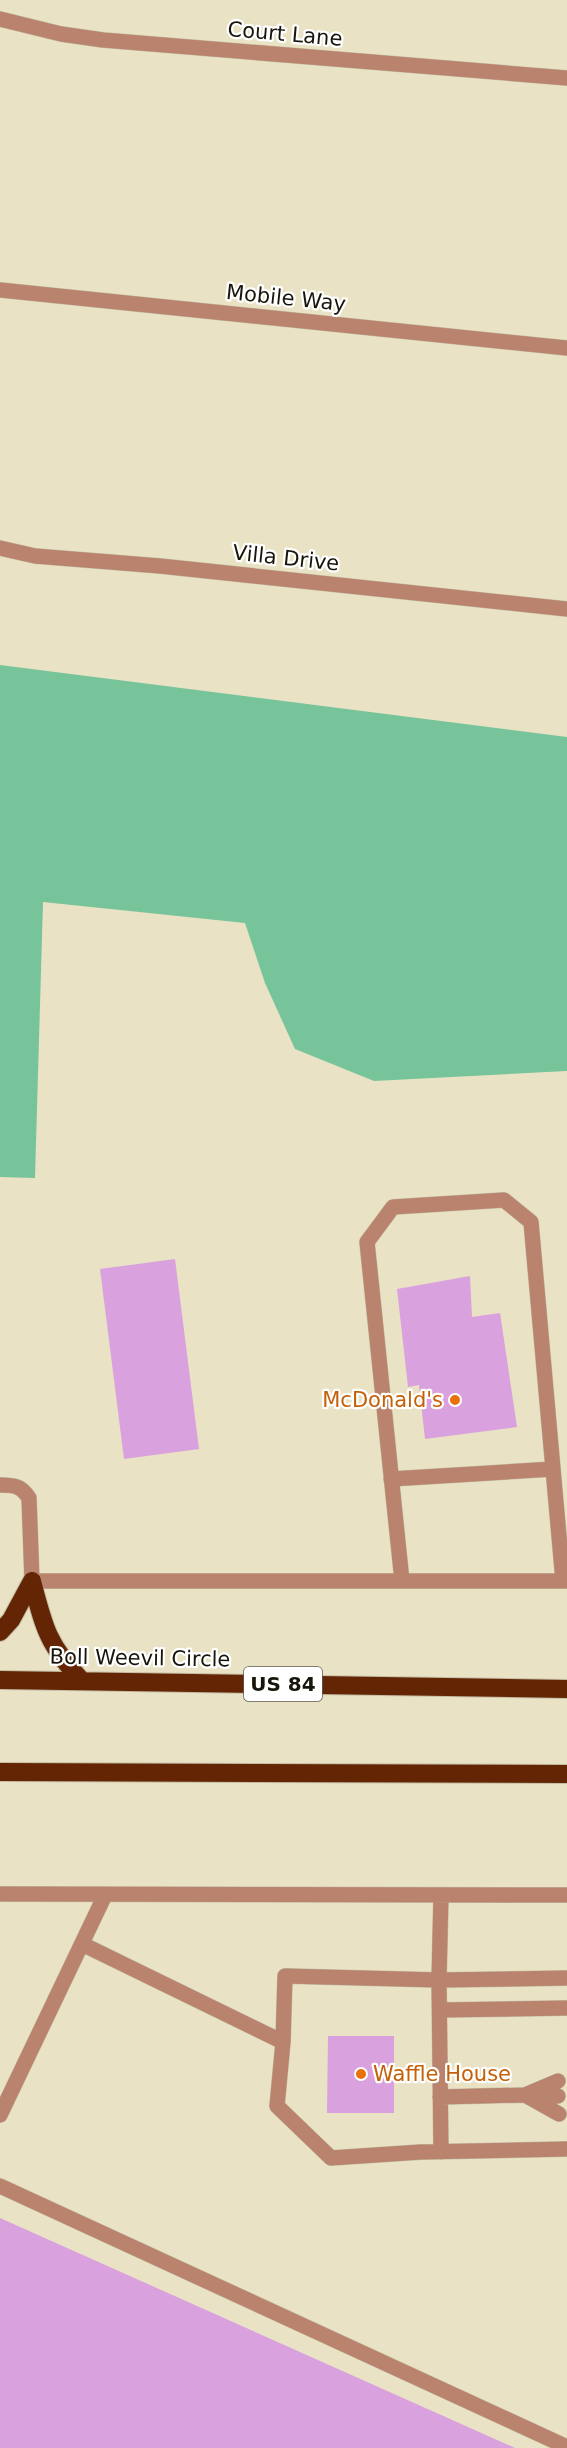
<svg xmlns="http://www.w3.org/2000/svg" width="567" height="2448" viewBox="0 0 567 2448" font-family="'DejaVu Sans',sans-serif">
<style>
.green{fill:#77c49b}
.building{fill:#d9a1de}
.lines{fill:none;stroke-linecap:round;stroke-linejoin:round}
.minor-casing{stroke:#c4bda4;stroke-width:16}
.highway-casing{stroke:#c4bda4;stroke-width:20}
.minor{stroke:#b9836d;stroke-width:15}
.highway{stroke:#632504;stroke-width:18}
.food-dot{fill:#e8710a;stroke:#fff;stroke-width:2}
.labels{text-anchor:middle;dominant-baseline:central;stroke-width:4.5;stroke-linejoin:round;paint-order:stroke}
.shield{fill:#fff;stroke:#5d5b54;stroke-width:1.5}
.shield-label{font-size:20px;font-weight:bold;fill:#18150b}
.street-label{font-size:21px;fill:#18150b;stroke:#fff}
.food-label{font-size:21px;fill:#c56008;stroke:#fff;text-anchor:end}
</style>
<rect width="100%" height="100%" fill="#eae2c5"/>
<path class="green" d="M0,665L567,737V1071L374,1081L295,1049L265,983L245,923L43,902L35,1178L0,1177Z"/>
<path class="building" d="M175,1259L199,1449L124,1459L100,1269Z
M470,1276L472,1317L500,1313L517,1427L425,1439L419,1385L408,1387L397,1289Z
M328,2036H394V2113H327Z
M0,2218L515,2448H0Z"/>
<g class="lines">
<defs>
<path id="minor" d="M0,19L61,34L103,40L567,78
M0,290L567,348
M0,548L35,556L160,566L567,609
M391,1479L553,1469
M0,1485C15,1485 21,1486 29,1498L32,1581H567
M402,1581L367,1242L393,1207L504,1200L531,1222L563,1581
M0,1894L567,1895
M441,1895L439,1980L567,1978
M82,1944L283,2042L277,2106L331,2158L421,2152L567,2149
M440,2010L567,2008
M283,2042L285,1976L439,1980L441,2152
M525,2095L558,2081
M531,2095L558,2096
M440,2097L525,2095L559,2114
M0,2115L105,1895
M0,2186L567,2447"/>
<path id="highway" d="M32,1581C44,1628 48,1645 82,1681
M0,1632L11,1620L32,1581
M0,1680L567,1689
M0,1772L567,1774"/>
</defs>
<use href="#minor" class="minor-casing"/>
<use href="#highway" class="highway-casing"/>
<use href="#minor" class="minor"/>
<use href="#highway" class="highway"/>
</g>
<g class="food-dot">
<circle cx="455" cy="1400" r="6"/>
<circle cx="361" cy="2074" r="6"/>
</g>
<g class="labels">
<rect class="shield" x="244" y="1667" width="78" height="34" rx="4.5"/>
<g class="shield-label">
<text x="283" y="1684">US 84</text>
</g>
<g class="street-label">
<text transform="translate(285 34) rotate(5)">Court Lane</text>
<text transform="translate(286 298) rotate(6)">Mobile Way</text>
<text transform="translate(286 558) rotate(6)">Villa Drive</text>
<text transform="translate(140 1658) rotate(1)">Boll Weevil Circle</text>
</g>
<g class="food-label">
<text x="443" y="1400">McDonald's</text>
<text x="373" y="2074" text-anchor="start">Waffle House</text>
</g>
</g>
</svg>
